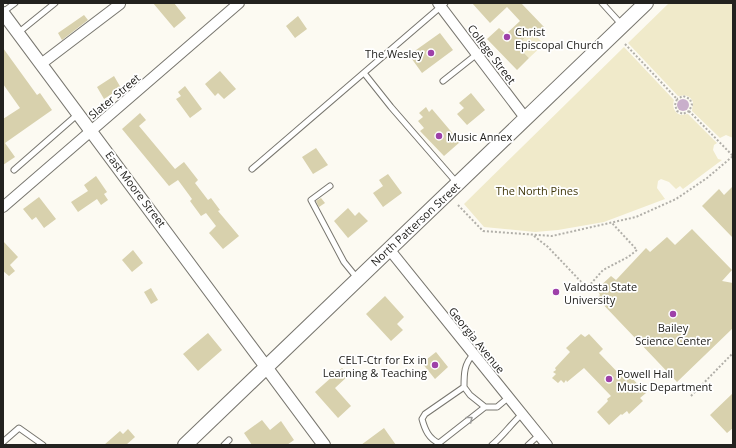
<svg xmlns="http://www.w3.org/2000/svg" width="736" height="448" viewBox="0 0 736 448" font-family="'Open Sans',sans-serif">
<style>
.green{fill:#f0eaca}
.water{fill:#c9afcb}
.building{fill:#d8d1ad}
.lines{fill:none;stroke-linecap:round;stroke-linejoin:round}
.service-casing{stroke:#78766f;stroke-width:7}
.minor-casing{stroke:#78766f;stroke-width:12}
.tertiary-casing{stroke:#78766f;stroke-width:14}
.secondary-casing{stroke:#78766f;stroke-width:16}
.path{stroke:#b1afa9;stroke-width:2;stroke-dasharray:2 2;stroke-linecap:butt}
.service{stroke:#fff;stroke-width:5}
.minor{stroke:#fff;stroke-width:10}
.tertiary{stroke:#fff;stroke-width:12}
.secondary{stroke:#fff;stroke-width:14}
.oneway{stroke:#9c9c9a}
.poi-dot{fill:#9e40a9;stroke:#fff;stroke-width:1.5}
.labels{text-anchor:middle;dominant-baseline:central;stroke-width:3.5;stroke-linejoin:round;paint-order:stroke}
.poi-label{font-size:11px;fill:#23221f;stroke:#fff;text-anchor:start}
.street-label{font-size:11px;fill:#23221f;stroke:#fff}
.park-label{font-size:11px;fill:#41380b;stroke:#fff}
</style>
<rect width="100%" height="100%" fill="#fcfaf2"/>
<path class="green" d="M669,3H733V138L726,135L720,138L692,111L693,102C690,95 685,95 678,96L628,43Z
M531,31L544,44L529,58L517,46Z
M624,47L674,100C672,106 674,113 681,115L688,114L717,143L714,145L713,150L718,159L722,160L683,189L680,186L676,189L669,182L661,179L658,181L657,188L665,199L604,222L558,230L535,232L484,227L464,204Z"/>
<path class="water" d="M677 105a6 6 0 1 1 12 0a6 6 0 1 1-12 0Z"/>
<path class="building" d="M153,3H174L186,18L174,28Z
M472,3H521L544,27L535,35L531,31L517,46L529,58L517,70L487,39L499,28L506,34L520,21L507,7L490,23Z
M84,15L88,20L62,40L58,33Z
M298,16L307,29L295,38L286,26Z
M440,33L453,50L422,73L409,55Z
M3,48L37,95L40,93L52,110L5,143L15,157L3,165V119L20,108L3,84Z
M220,71L236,89L224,99L218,93L215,96L205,84Z
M114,76L121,88L104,99L97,87Z
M185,86L202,109L190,118L176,99L181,96L178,92Z
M471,93L485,110L467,125L457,114L464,108L459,103Z
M426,107L429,112L432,109L460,142L444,156L420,131L424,128L418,121L423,117L419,113Z
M140,113L146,120L139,126L175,169L184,162L198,180L195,183L208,200L211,198L220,210L218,211L239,236L223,249L209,233L216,226L206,213L201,216L190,201L192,199L178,180L169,186L122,129Z
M316,148L328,165L313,174L302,157Z
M388,174L402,193L383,207L373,193L383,186L379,180Z
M96,176L107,192L104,194L108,200L101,205L97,199L78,212L71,202L88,191L84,185Z
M733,186V238L702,206L719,189L724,195Z
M39,197L56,219L44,228L36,217L32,220L23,209Z
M321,198L325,203L319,207L316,201Z
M348,208L355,216L359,212L368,221L348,238L334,221Z
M692,229L732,270L722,281L733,283V328L677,382L597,298L600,295L597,289L611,276L616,280L646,248L650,252L667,237L675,245Z
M3,241L18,257L10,265L15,271L9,276L3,271Z
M133,250L143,263L132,272L122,260Z
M151,288L158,300L151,304L144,292Z
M385,296L404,317L397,324L403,330L391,341L366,314Z
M208,333L222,350L198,371L183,354Z
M581,334L585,337L589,334L603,349L599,353L626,381L631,377L646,393L640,398L643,401L629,414L627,411L622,415L621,414L609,425L597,412L608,401L607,399L611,396L584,368L567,382L566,380L564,383L561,380L558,383L552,378L556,374L553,372L556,370L555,368L570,352L566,348Z
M436,352L448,367L435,379L422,363Z
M342,368L349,375L335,388L351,406L338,418L315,392Z
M733,393V428L727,433L710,415Z
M262,420L270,430L281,421L294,440L287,445H252L244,433Z
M384,428L396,445H361Z
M128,429L135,437L126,445H104L120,431L123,434Z"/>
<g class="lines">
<defs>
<path id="service" d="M602,3L622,25
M3,12L15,3
M18,33L55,3
M364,73L391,107L457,183
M443,81L477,54
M252,169L445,3
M14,170L78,114
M330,186L311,200L344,262L357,278
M474,354C464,363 464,374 464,387L425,414L422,419C425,430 429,439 439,443L485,407H497L509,397
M464,387L470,395L485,407
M3,442L19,428L43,445
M224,445L229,440
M492,445C503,436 511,424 522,414
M528,445L539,435"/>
<path id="minor" d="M438,3L526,119
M41,64L120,4
M3,207L239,3
M389,249L547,445"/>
<path id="tertiary" d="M3,13L324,445"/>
<path id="secondary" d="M185,445L646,3"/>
</defs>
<use href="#service" class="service-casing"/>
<use href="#minor" class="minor-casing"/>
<use href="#tertiary" class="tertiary-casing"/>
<use href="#secondary" class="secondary-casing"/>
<path class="path" d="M625,44L677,99L675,105L677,111L683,114L689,111L692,105L690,99L683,96L677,99
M689,111L733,156
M458,205L483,231L552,236L636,217L676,199L707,178L733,156
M534,236L548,247L587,288L603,270L628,257L637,250L612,223
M691,396L733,353"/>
<use href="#service" class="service"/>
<use href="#minor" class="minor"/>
<use href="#tertiary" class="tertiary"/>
<use href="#secondary" class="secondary"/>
</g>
<defs><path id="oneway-chevron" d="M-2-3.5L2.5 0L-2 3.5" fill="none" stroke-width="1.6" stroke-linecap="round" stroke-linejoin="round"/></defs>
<use class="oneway" href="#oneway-chevron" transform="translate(470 419) rotate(-38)"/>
<g class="poi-dot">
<circle cx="507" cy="37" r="4"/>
<circle cx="431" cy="53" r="4"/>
<circle cx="439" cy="136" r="4"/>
<circle cx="556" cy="292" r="4"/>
<circle cx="673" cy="314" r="4"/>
<circle cx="435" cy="365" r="4"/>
<circle cx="609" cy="379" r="4"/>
</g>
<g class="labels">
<g class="poi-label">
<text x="515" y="31">Christ<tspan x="515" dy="13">Episcopal Church</tspan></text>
<text x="423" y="53" text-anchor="end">The Wesley</text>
<text x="447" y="136">Music Annex</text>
<text x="564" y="286">Valdosta State<tspan x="564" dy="13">University</tspan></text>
<text x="673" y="327" text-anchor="middle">Bailey<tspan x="673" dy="13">Science Center</tspan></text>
<text x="427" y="359" text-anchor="end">CELT-Ctr for Ex in<tspan x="427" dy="13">Learning &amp; Teaching</tspan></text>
<text x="617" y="373">Powell Hall<tspan x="617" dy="13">Music Department</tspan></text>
</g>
<g class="street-label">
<text transform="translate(492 54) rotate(53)">College Street</text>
<text transform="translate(114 96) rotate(-40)">Slater Street</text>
<text transform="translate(136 189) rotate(53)">East Moore Street</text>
<text transform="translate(415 224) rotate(-43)">North Patterson Street</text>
<text transform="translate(477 340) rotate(51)">Georgia Avenue</text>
</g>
<g class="park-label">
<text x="537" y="190">The North Pines</text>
</g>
</g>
<rect width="736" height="448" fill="none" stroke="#23221f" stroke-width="8"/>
</svg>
